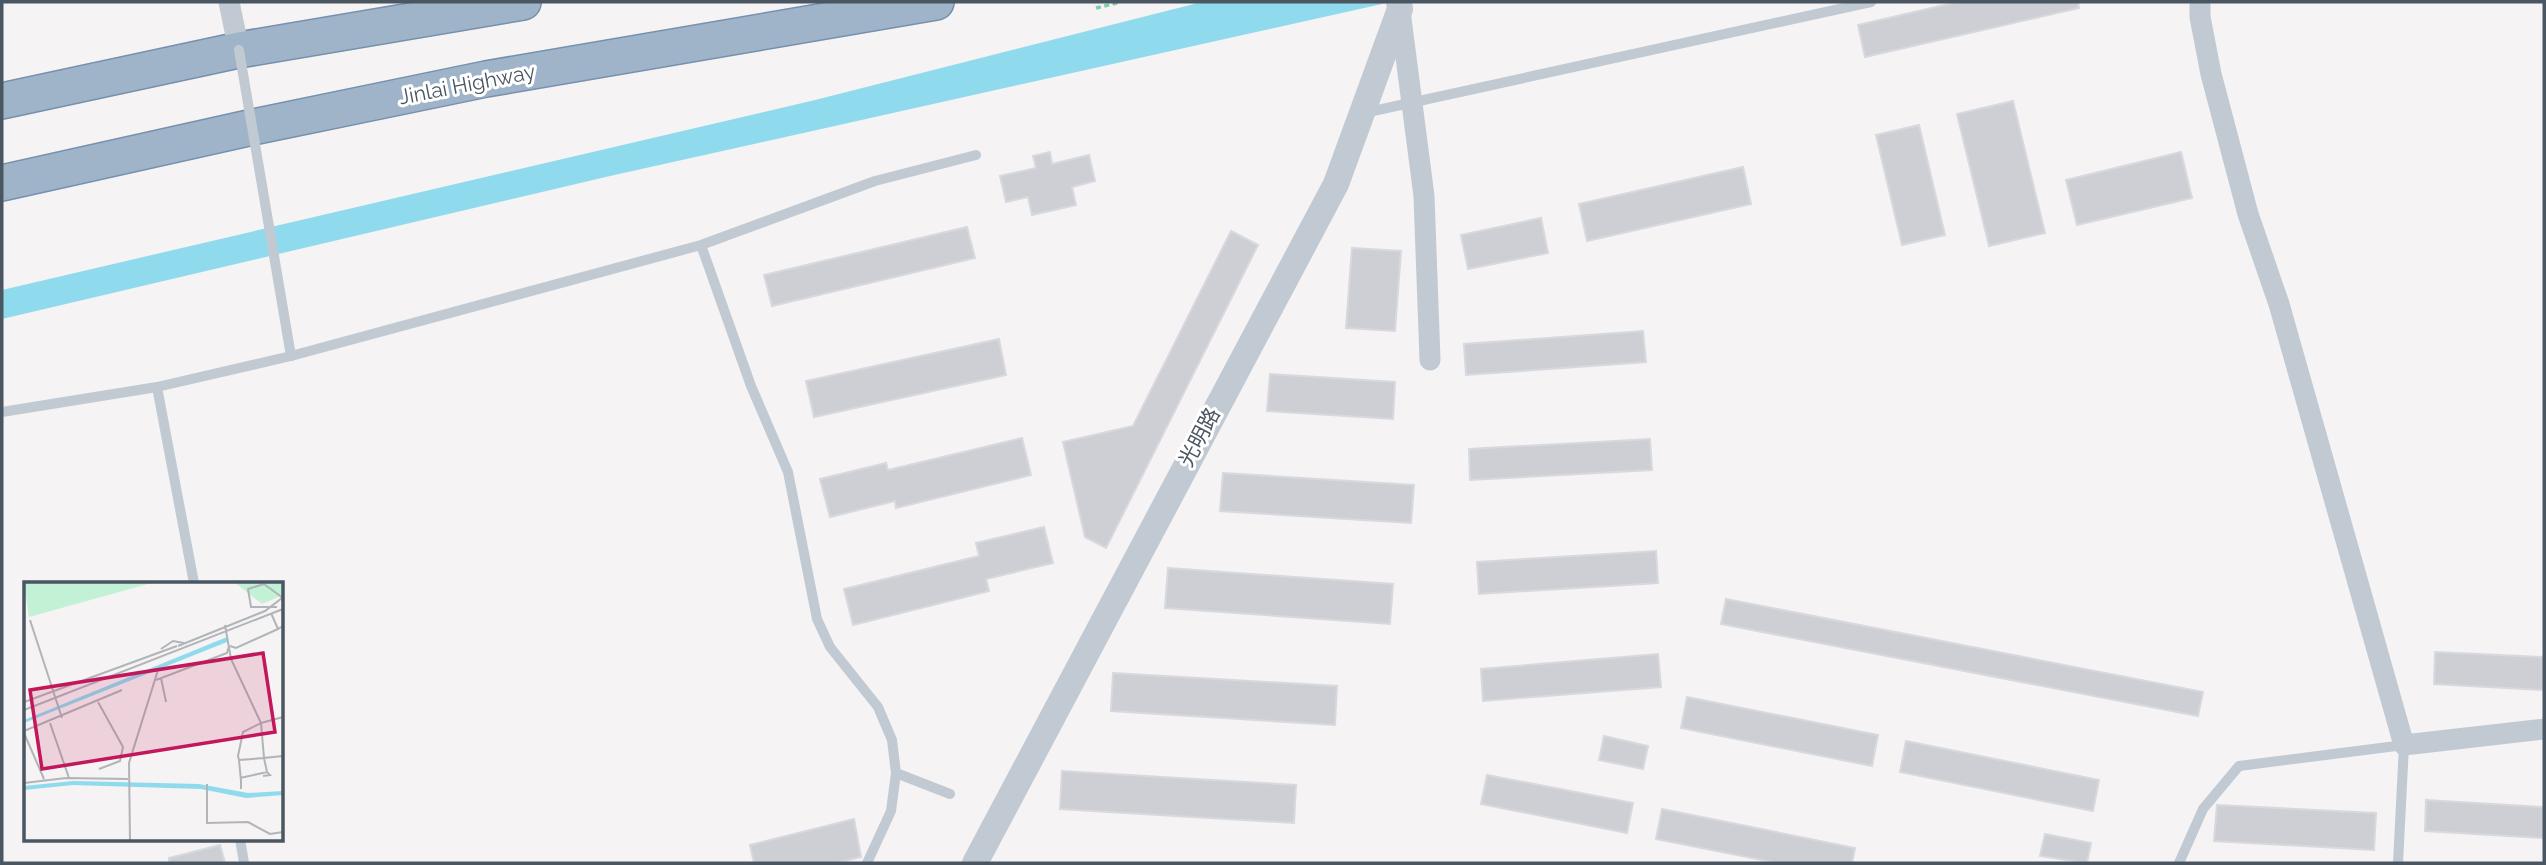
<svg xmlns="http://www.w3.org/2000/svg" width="2546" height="865" viewBox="0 0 2546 865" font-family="Raleway,'Noto Sans SC',sans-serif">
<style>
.water{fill:#90daee}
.building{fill:#cdcfd5;stroke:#d7d9de;stroke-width:2}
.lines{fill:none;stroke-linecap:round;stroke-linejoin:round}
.trunk-casing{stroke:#7690ad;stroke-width:38}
.path{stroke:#7ad0a6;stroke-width:3.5;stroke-dasharray:5 3.5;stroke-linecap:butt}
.service{stroke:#c1cad2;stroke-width:10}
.minor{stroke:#c1cad2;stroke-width:21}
.tertiary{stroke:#c1cad2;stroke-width:26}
.trunk{stroke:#9fb4c9;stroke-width:35}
.service-bridge{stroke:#c1cad2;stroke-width:10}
.labels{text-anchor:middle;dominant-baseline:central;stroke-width:6;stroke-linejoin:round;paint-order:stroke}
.street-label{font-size:21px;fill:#4a5661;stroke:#fff}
.inset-road{fill:none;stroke:#b1b4b9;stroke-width:2}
.view{fill:#c2185b;fill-opacity:0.15;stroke:#c2185b;stroke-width:3.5}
.inset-edge{fill:none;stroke:#4a5661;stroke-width:3.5}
</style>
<rect width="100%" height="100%" fill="#f5f3f3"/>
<path class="water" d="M1202,2H1391L610,176L2,319V290L815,100Z"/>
<path class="building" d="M1957,2H2078L2079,8L1865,57L1858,25Z
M2013,101L2045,233L1989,246L1957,114Z
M1919,125L1945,235L1902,245L1876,135Z
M1050,152L1052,164L1089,155L1095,181L1072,187L1076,205L1032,215L1028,197L1006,202L1000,176L1036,168L1033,156Z
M2181,152L2192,198L2077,225L2066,180Z
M1743,167L1751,204L1587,241L1579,204Z
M1541,218L1548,253L1468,269L1461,235Z
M967,227L975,258L772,306L764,275Z
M1231,231L1258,245L1106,548L1085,537L1063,442L1133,426Z
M1352,248L1401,251L1395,331L1346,328Z
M1643,331L1646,362L1466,375L1464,344Z
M999,339L1006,375L814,417L806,381Z
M1270,374L1395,382L1393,419L1267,411Z
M1022,438L1031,475L896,508L895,501L830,517L820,479L886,463L888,470Z
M1650,439L1652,470L1470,480L1469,449Z
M1223,473L1414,485L1411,523L1220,511Z
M1044,527L1053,563L986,579L989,591L853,625L844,589L979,556L976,543Z
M1656,551L1658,583L1479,594L1477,562Z
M1168,568L1393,584L1390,624L1165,608Z
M1726,599L2203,692L2198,716L1721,624Z
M2435,652L2544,657V690L2434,684Z
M1658,654L1661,687L1483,701L1481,669Z
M1113,673L1337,686L1335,725L1111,711Z
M1687,697L1878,735L1872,766L1681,728Z
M1604,736L1648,746L1643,769L1599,760Z
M1906,741L2099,780L2093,811L1900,772Z
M1062,771L1296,785L1294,823L1060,809Z
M1487,775L1633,803L1627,833L1481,804Z
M2426,800L2544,807V838L2425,831Z
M2217,805L2376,813L2374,850L2214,841Z
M1662,809L1855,848L1852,863H1777L1656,839Z
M854,819L861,857L836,863H754L750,845Z
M2045,834L2091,843L2087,863L2040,856Z
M220,845L225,863H169V858Z"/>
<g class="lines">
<defs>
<path id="trunk" d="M2,101L239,50L523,2
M2,183L253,127L486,79L936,2"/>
</defs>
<use href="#trunk" class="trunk-casing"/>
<path class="path" d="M1096,8L1121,2"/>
<path class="service" d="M1364,113L1871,2
M701,245L751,386L788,472L817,619L830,647L878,707L892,740L896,773L891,811L867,863
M157,387L194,583
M2,412L157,387L291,356L701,245L875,181L976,155
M896,773L950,794
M240,839L244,863
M2179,863L2203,809L2239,766L2404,745L2398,863"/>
<path class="minor" d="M229,2L239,50
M2200,2V17L2211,74L2248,214L2279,304L2404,745L2544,729
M1400,11L1424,196L1430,360"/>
<path class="tertiary" d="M975,863L1336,184L1400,9L1399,2"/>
<use href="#trunk" class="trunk"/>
<path class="service-bridge" d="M239,50L291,356"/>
</g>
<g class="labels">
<g class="street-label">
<text transform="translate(467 84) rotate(-11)">Jinlai Highway</text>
<text transform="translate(1199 437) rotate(-62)">光明路</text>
</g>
</g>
<g transform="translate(24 582)">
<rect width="259" height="259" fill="#f5f3f3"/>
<path d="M0,0H131L5,35ZM210,0H259V13L238,22Z" fill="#c3f1d5"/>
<path d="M203,55V60L0,141V138ZM49,199L175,202L224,211L259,209V213L222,216L177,207L49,203L0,208V204Z" fill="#90daee"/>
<path class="inset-road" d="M253,25H227L224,7L240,2L259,16M247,31L254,47L259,44M6,38L38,136M201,43L207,77L237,141L259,135M154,64L241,29L258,16M206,64L212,66L254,47M137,67L149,59L160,61M137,96L142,120M132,98L203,71L205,64M0,120L153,64M74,120L99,165L96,179L75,187M0,128L259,27M26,141L45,196M0,149L98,108M0,151L20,197M215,178L240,176L237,141L219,150L214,174L215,178L217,199V207M243,190L240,176L259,174M216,196L243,190L246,193L239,194M0,201L42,196L104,197M183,202V241L224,240L246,252L259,250M106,259L105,181L134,88"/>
<path class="view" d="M239,71L251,150L18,187L6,108Z"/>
<rect width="259" height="259" class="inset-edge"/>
</g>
<rect width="2546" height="865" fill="none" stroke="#4a5661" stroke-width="7"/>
</svg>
